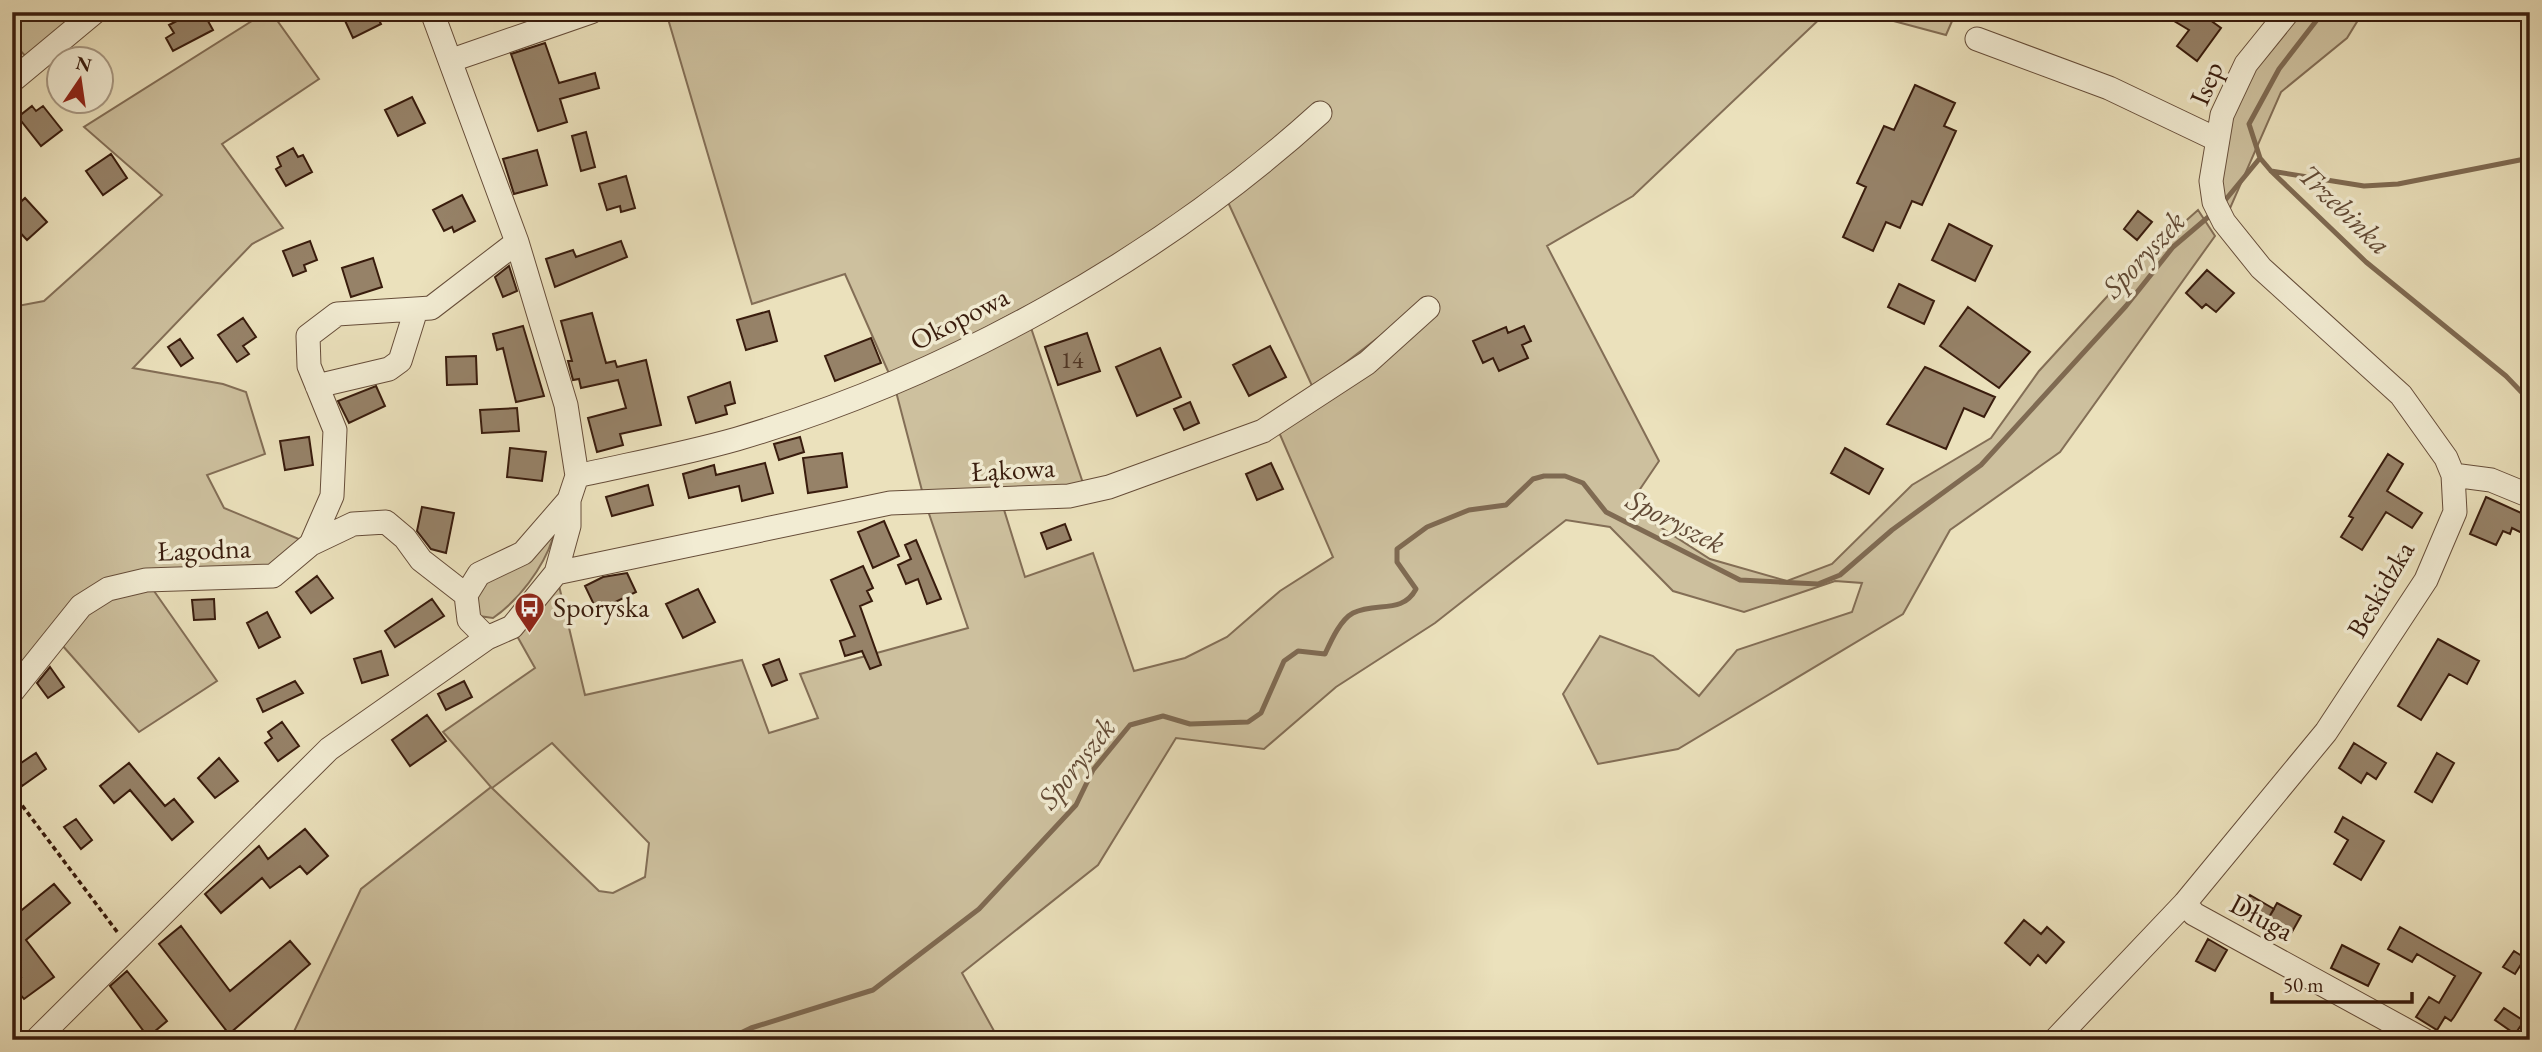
<svg xmlns="http://www.w3.org/2000/svg" width="2542" height="1052" viewBox="0 0 2542 1052" font-family="'EB Garamond',serif">
<style>
.green{fill:#cdc09e;stroke:#836e56;stroke-width:2;fill-rule:evenodd}
.lines{fill:none;stroke-linecap:round;stroke-linejoin:round}
.stream{stroke:#7f6a52;stroke-width:5}
.building{fill:#968268;stroke:#391c0d;stroke-width:2}
.minor-casing{stroke:#664d39;stroke-width:25}
.path{stroke:#391c0d;stroke-width:3.5;stroke-dasharray:5 3.5;stroke-linecap:butt}
.minor{stroke:#f2ecd3;stroke-width:23}
.labels{text-anchor:middle;dominant-baseline:central;stroke-width:7;stroke-linejoin:round;paint-order:stroke}
.number-label{font-size:24px;fill:#503624}
.street-label{font-size:28px;fill:#391c0d;stroke:#f2ecd3}
.poi-label{font-size:28px;fill:#391c0d;stroke:#f2ecd3;text-anchor:start}
.water-label{font-size:30px;font-style:italic;fill:#624a35;stroke:#f2ecd3}
</style>
<rect width="100%" height="100%" fill="#ebe1bc"/>
<filter id="stains"><feTurbulence type="fractalNoise" baseFrequency=".00286" numOctaves="4"/><feColorMatrix values="0 0 0 0 .2 0 0 0 0 .09 0 0 0 0 .02 0 0 0 .5 -.17"/></filter>
<radialGradient id="worn" r=".72"><stop offset=".6" stop-color="#630" stop-opacity="0"/><stop offset="1" stop-color="#630" stop-opacity=".3"/></radialGradient>
<path class="green" d="M12,12H95L33,64L12,42Z
M266,12H271L319,79L222,144L283,228L252,244L133,368L223,384L246,392L265,454L207,475L224,508L311,544L273,576L147,581L217,681L139,732L54,636L12,674V307L44,301L162,195L84,127Z
M666,12H1827L1633,196L1547,246L1659,461L1632,501L1643,516L1710,559L1787,581L1832,564L1912,485L1991,438L2039,371L2135,266L2198,210L2215,236L2060,452L1950,530L1903,614L1678,749L1598,764L1563,694L1600,636L1653,656L1699,696L1737,650L1852,612L1862,583L1835,581L1744,612L1673,591L1610,527L1566,520L1435,623L1336,687L1264,749L1176,738L1098,865L962,973L999,1040H290L361,889L491,787L443,732L535,668L512,627L556,573L585,695L742,660L769,733L818,718L800,674L968,628L925,502L894,384L1027,316L1086,492L1001,500L1025,577L1093,553L1134,671L1185,658L1227,637L1280,591L1333,557L1278,430L1428,299L1313,388L1227,200L891,378L845,274L752,304ZM552,743L649,843L645,877L613,893L599,891L492,788Z
M1860,12H1956L1946,35Z
M2288,12H2363L2347,38L2281,92L2224,222L2214,202L2222,115Z
M550,534L553,538C543,568 519,600 493,618L479,616L475,598L482,585Z"/>
<g class="lines">
<path class="stream" d="M2323,12L2279,69L2249,124L2260,158L2271,171L2366,262L2506,376L2530,401
M2271,171L2364,186L2398,184L2530,158
M2222,204L2260,158
M726,1040L751,1028L873,990L979,909L1076,805L1093,770L1130,725L1163,716L1190,724L1248,722L1261,713L1284,661L1298,651L1325,654C1331,641 1340,620 1353,613C1376,601 1402,615 1416,589L1397,562V549L1427,527L1469,510L1506,505L1533,479L1544,476H1565L1583,483L1606,512L1740,580L1818,584L1840,575L1892,530L1981,465L2126,306L2173,247L2213,213"/>
</g>
<path class="building" d="M194,12H203L213,30L173,51L166,38L174,33L169,25Z
M341,12H375L381,24L353,38Z
M2159,12H2199L2221,28L2197,61L2177,46L2189,30Z
M545,43L559,83L595,73L599,88L560,99L567,122L538,131L511,54Z
M1915,85L1955,103L1944,126L1956,131L1922,205L1912,201L1900,228L1886,222L1873,251L1843,237L1866,187L1857,183L1884,126L1894,130Z
M412,97L425,123L398,136L385,110Z
M32,106L36,111L43,106L62,130L41,146L18,117Z
M586,132L595,167L581,171L572,136Z
M293,148L298,157L303,155L312,172L286,186L276,169L281,166L277,157Z
M537,150L547,185L514,194L503,159Z
M111,154L127,178L103,195L86,171Z
M626,176L635,208L621,212L620,206L607,210L599,184Z
M462,195L475,221L454,232L452,227L444,231L433,210Z
M25,198L47,222L27,240L12,224V210Z
M2138,211L2152,222L2137,240L2124,229Z
M1949,224L1992,246L1975,281L1932,260Z
M310,241L317,260L304,265L306,271L293,276L283,251Z
M621,241L627,257L555,287L546,259L573,250L576,257Z
M373,258L382,287L351,297L342,268Z
M509,266L517,291L503,297L495,277Z
M2207,270L2234,293L2216,312L2206,304L2202,308L2186,293Z
M1899,284L1934,301L1924,324L1888,307Z
M1968,307L2030,352L1999,388L1940,346Z
M769,311L777,341L746,350L737,320Z
M592,313L606,363L615,361L617,367L646,360L661,425L620,434L623,445L597,452L588,418L626,408L618,380L581,388L579,379L573,380L568,361H572L561,321Z
M243,318L256,337L243,346L249,354L237,362L218,335Z
M523,326L544,396L516,402L503,348L497,350L493,334Z
M1524,326L1531,341L1522,345L1528,358L1499,371L1493,358L1483,363L1473,341L1506,327L1508,333Z
M1087,333L1100,371L1058,385L1045,347Z
M871,338L881,363L835,381L825,356Z
M180,339L193,358L181,366L168,347Z
M1270,346L1286,377L1249,396L1233,365Z
M1160,348L1181,397L1137,416L1116,367Z
M476,356L477,384L447,385L446,357Z
M1925,367L1995,397L1984,417L1964,408L1946,449L1887,424Z
M730,382L735,403L725,406L727,414L696,423L688,397Z
M376,386L385,406L349,423L338,401Z
M1190,402L1199,423L1184,430L1174,409Z
M517,408L519,431L482,433L480,410Z
M309,437L313,465L285,470L280,441Z
M800,437L804,452L779,460L774,444Z
M510,448L546,452L542,481L507,477Z
M1845,448L1883,469L1869,494L1831,473Z
M842,453L847,487L808,493L803,458Z
M2388,454L2403,464L2387,491L2422,513L2412,528L2386,512L2362,550L2341,537L2353,518L2349,516Z
M765,463L773,493L742,501L739,486L689,498L683,474L714,465L716,475Z
M1271,463L1283,489L1257,500L1246,474Z
M648,485L653,505L612,516L606,497Z
M2486,497L2530,517V537L2512,528L2510,534L2503,531L2496,545L2470,534Z
M422,507L454,513L446,553L431,549L417,531Z
M884,521L899,556L873,568L858,532Z
M1065,524L1071,540L1047,549L1041,533Z
M916,540L941,599L927,604L918,579L906,584L898,565L911,559L905,545Z
M863,566L873,588L867,591L872,601L860,606L881,665L870,669L862,651L845,656L840,641L855,636L831,580Z
M627,573L636,592L597,611L585,586L603,577Z
M317,576L333,598L311,613L296,592Z
M698,589L715,622L683,638L666,604Z
M214,599L215,619L194,620L192,600Z
M432,599L444,616L395,647L385,631Z
M267,612L280,637L259,648L247,623Z
M2438,639L2479,661L2467,684L2449,674L2421,720L2398,706Z
M381,651L388,675L362,683L354,659Z
M779,659L787,680L772,686L763,665Z
M50,667L64,687L48,698L37,683Z
M295,681L303,693L263,712L257,699Z
M464,681L472,697L446,710L438,694Z
M427,715L446,741L410,766L392,740Z
M282,722L299,746L278,761L265,743L272,738L268,732Z
M2354,743L2386,763L2376,779L2367,773L2361,783L2339,768Z
M36,753L46,769L22,786L12,769Z
M2437,753L2454,763L2432,802L2415,792Z
M219,758L238,781L215,798L198,778Z
M129,763L165,806L174,799L193,822L172,840L130,790L114,803L100,786Z
M2343,817L2384,841L2361,880L2334,864L2348,840L2335,832Z
M76,819L92,840L81,849L64,827Z
M305,829L328,856L307,874L300,866L270,888L262,878L221,913L205,894L259,846L268,859Z
M54,884L70,903L26,940L54,977L24,999L12,984L21,977L12,966V918Z
M2250,895L2274,909L2261,930L2238,916Z
M2277,903L2301,916L2292,932L2268,919Z
M2024,920L2041,934L2047,927L2064,942L2046,963L2038,955L2030,965L2005,943Z
M181,926L230,991L290,941L310,964L229,1034L159,944Z
M2400,927L2481,973L2454,1017L2451,1021L2445,1017L2437,1030L2416,1017L2429,997L2439,1003L2455,976L2417,954L2412,962L2388,949Z
M2208,939L2227,950L2215,971L2196,961Z
M2342,945L2379,964L2368,986L2331,968Z
M2514,951L2525,958L2515,974L2503,967Z
M127,971L167,1021L148,1037L110,986Z
M2504,1008L2524,1021L2515,1034L2495,1020Z"/>
<g class="lines">
<defs>
<path id="minor" d="M432,12L517,242L566,405L577,476L569,500V526L556,573L512,627L487,638L469,620L466,595L479,574L523,553L569,500
M1977,39L2109,88L2216,139
M452,60L591,12
M12,81L95,12
M317,386L389,369L400,361L416,310
M2453,475L2491,480L2530,496
M577,476C630,464 684,454 737,439C947,377 1158,260 1320,113
M311,544L353,524L386,522L405,538L421,560L466,595
M556,573L890,503L1069,496L1109,487L1263,431L1367,363L1428,308
M12,692L81,606L108,589L146,580L273,576L311,544L332,496L335,430L309,366L308,336L337,314L431,308L517,242
M2185,903L2194,914L2424,1040
M36,1040L329,749L487,638
M2055,1040L2185,903L2326,732L2426,580L2455,512L2453,475L2446,458L2401,395L2261,268L2224,222L2214,202L2211,181L2222,115L2246,64L2288,12"/>
</defs>
<use href="#minor" class="minor-casing"/>
<path class="path" d="M12,792L118,933"/>
<use href="#minor" class="minor"/>
</g>
<defs>
<symbol id="bus-pin" viewBox="-11 -11 22 30"><path d="M0 17L-7.5 6A9.5 9.5 0 1 1 7.5 6Z" fill="#8f2418" stroke="#f2ecd3"/><path d="M-5-6H5V4H4V6H2V4H-2V6H-4V4H-5ZM-3.5-4V0h7V-4ZM-3.5 1.2v1.5H-2V1.2ZM2 1.2v1.5H3.5V1.2Z" fill="#fff"/></symbol>
</defs>
<g fill-rule="evenodd">
<use href="#bus-pin" x="512" y="590" width="35" height="47"/>
</g>
<g class="labels">
<g class="number-label">
<text x="1072" y="359">14</text>
</g>
<g class="street-label">
<text transform="translate(2206 83) rotate(-67)">Isep</text>
<text transform="translate(959 318) rotate(-27)">Okopowa</text>
<text transform="translate(1013 469) rotate(-3)">Łąkowa</text>
<text transform="translate(204 549) rotate(-2)">Łagodna</text>
<text transform="translate(2380 589) rotate(-60)">Beskidzka</text>
<text transform="translate(2262 917) rotate(28)">Długa</text>
</g>
<g class="poi-label">
<text x="553" y="607">Sporyska</text>
</g>
<g class="water-label">
<text transform="translate(2345 209) rotate(44)">Trzebinka</text>
<text transform="translate(2143 254) rotate(-47)">Sporyszek</text>
<text transform="translate(1676 521) rotate(27)">Sporyszek</text>
<text transform="translate(1076 763) rotate(-52)">Sporyszek</text>
</g>
</g>
<rect width="2542" height="1052" fill="none" stroke="#ebe1bc" stroke-width="42"/>
<rect x="14" y="14" width="2514" height="1024" fill="none" stroke="#391c0d" stroke-width="3.5"/>
<rect x="21" y="21" width="2500" height="1010" fill="none" stroke="#391c0d" stroke-width="2"/>
<g transform="translate(80 80) rotate(13)"><circle r="33" fill="#f2ecd3" stroke="#a89984" stroke-width="2"/>
<path d="M0-5L12 26L0 18L-12 26Z" fill="#8f2418"/>
<text y="-10" font-size="19" font-weight="bold" text-anchor="middle" fill="#391c0d">N</text>
</g>
<path d="M2272 992v10h140v-10" fill="none" stroke="#391c0d" stroke-width="3.5"/>
<text x="2283" y="992" font-size="21" fill="#391c0d" stroke="#f2ecd3" stroke-width="5" paint-order="stroke">50 m</text>
<rect width="100%" height="100%" filter="url(#stains)"/>
<rect width="100%" height="100%" fill="url(#worn)"/>
</svg>
